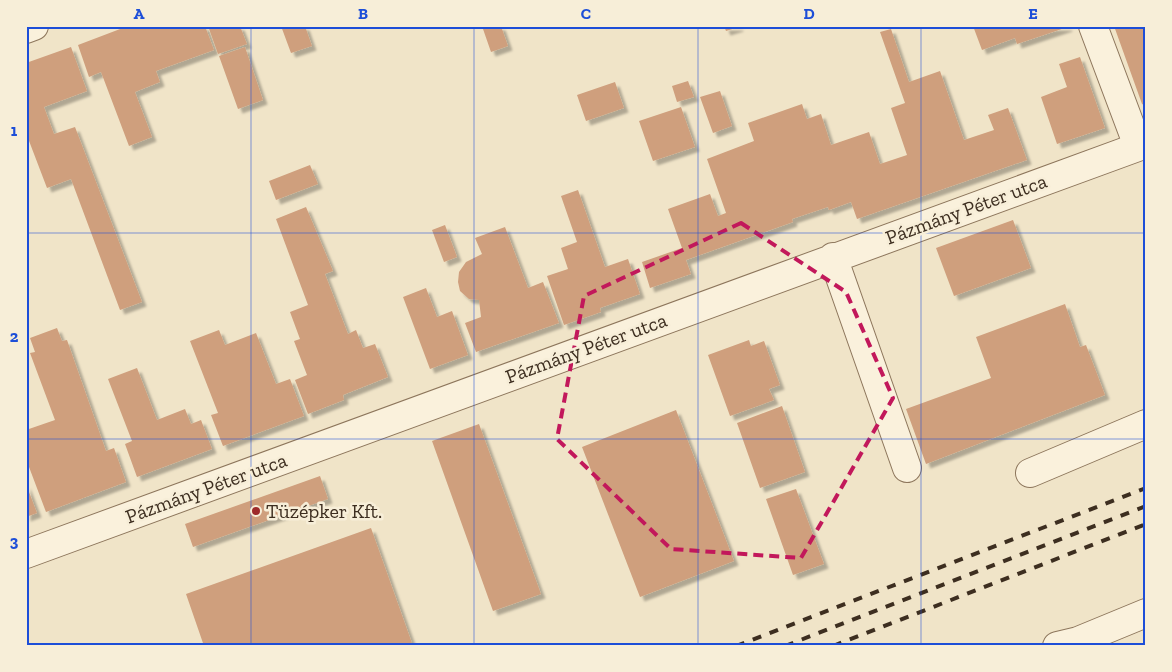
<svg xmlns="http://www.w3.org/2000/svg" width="1172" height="672" viewBox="0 0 1172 672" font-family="'Zilla Slab',serif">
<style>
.building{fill:#cf9f7d;filter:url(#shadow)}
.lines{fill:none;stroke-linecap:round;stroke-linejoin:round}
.minor-casing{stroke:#8d765c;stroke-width:30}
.minor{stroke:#faf1dc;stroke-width:28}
.rail{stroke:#3d2e20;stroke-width:4;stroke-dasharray:9 9;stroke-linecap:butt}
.marked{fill:none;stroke:#c2185b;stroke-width:4;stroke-dasharray:10 6;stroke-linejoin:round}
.grid{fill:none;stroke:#1d4ed8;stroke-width:1;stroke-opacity:0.55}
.poi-dot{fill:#9e2a2b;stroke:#f7eed8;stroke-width:2}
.labels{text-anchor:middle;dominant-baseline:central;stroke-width:5;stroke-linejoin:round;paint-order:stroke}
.street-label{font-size:20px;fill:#3d2e20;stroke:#f7eed8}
.poi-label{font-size:20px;fill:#3d2e20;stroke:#f7eed8;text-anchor:start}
.neatline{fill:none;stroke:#1d4ed8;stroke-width:2}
.grid-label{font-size:16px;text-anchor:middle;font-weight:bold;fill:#1d4ed8}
</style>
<defs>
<filter id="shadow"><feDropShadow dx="4.5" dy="4.5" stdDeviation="1" flood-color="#0004"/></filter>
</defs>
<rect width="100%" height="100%" fill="#f0e4c8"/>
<path class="building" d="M128,26H205L214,50L156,71L160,82L135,92L152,137L129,146L101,72L89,77L78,45Z
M208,26H240L247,44L218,54Z
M281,26H305L312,46L291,53Z
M491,26H501L508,46L491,52L483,29Z
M724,26H739V27L726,31Z
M973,26H1068V27L1017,44L1015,38L982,50Z
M1114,26H1146V106L1142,104Z
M891,29L909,82L940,71L964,140L994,130L988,115L1008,108L1027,160L857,219L851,202L829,210L828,207L792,219L793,222L686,260L691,274L650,288L642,262L682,248L668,209L710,194L718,216L726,213L707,159L754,141L748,123L802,104L807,119L821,114L831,145L869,132L880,164L907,155L891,108L905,103L880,32Z
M71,47L87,91L44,107L54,134L75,127L124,255L142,302L120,310L71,179L47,188L26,133V63Z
M245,47L263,100L238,109L219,56Z
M1080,57L1105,128L1057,144L1041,97L1067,87L1059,64Z
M688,81L694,97L677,102L672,86Z
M615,82L624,108L586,121L577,95Z
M720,91L732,126L713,133L700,97Z
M681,107L695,147L653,161L639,121Z
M310,165L318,184L276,200L269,181Z
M578,190L605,267L628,259L640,294L600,308L601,312L564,325L547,276L568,269L561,248L577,242L561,196Z
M306,207L333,271L325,274L348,334L356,330L363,348L375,344L388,377L343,395L344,400L308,414L295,380L307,375L294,341L300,339L290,312L308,305L276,219Z
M1013,220L1031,268L954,296L936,248Z
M445,225L457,257L444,262L432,230Z
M505,227L528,288L543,282L559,323L476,352L465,323L481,317L479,300L469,299L460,291L458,282L459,272L466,262L482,254L475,238Z
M426,288L437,317L452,311L468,355L430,369L403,297Z
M1065,304L1080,347L1086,345L1105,395L926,464L906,409L991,378L976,337Z
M57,328L62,341L67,340L106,451L114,448L126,482L46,512L26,459V430L55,420L30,353L35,352L30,338Z
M219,330L225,345L256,333L276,384L290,379L304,416L223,446L211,415L218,413L190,341Z
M749,340L751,346L764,341L780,385L769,389L774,400L730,416L708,355Z
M137,368L157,420L185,409L191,424L201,420L212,449L137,477L125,444L132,441L108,379Z
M782,406L805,472L760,488L737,423Z
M676,410L734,561L640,597L582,447Z
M479,424L541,594L493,611L432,441Z
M320,476L328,499L193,547L185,524Z
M26,484L37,513L26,517Z
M796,489L824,564L793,575L766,499Z
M371,528L413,646H204L186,594Z"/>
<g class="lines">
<defs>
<path id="minor" d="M1093,26L1138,146
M26,29L34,26
M833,257L907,468
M1030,473L1146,424
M26,554L1146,144
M1057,646L1078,641L1146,613"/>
</defs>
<use href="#minor" class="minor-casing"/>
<use href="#minor" class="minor"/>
<path class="rail" d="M736,646L1146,488
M785,646L1146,506
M833,646L1146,524"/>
</g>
<path class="marked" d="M741,223L846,292L893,398L801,558L671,549L557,439L584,296Z"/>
<path class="grid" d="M251,26V646M474,26V646M698,26V646M921,26V646M26,233H1146M26,439H1146"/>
<circle class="poi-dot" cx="256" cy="511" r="5"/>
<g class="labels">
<g class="street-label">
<text transform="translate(966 209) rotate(-20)">Pázmány Péter utca</text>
<text transform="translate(586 348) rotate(-20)">Pázmány Péter utca</text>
<text transform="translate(206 488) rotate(-20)">Pázmány Péter utca</text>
</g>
<g class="poi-label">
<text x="266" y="511">Tüzépker Kft.</text>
</g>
</g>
<rect width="1172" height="672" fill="none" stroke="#f7eed8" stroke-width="55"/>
<rect x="28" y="28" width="1116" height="616" class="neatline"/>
<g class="grid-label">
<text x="139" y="19">A</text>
<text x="363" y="19">B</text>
<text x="586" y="19">C</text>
<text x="809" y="19">D</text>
<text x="1033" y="19">E</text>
<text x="14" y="136">1</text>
<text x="14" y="342">2</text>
<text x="14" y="547">3</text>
</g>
</svg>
